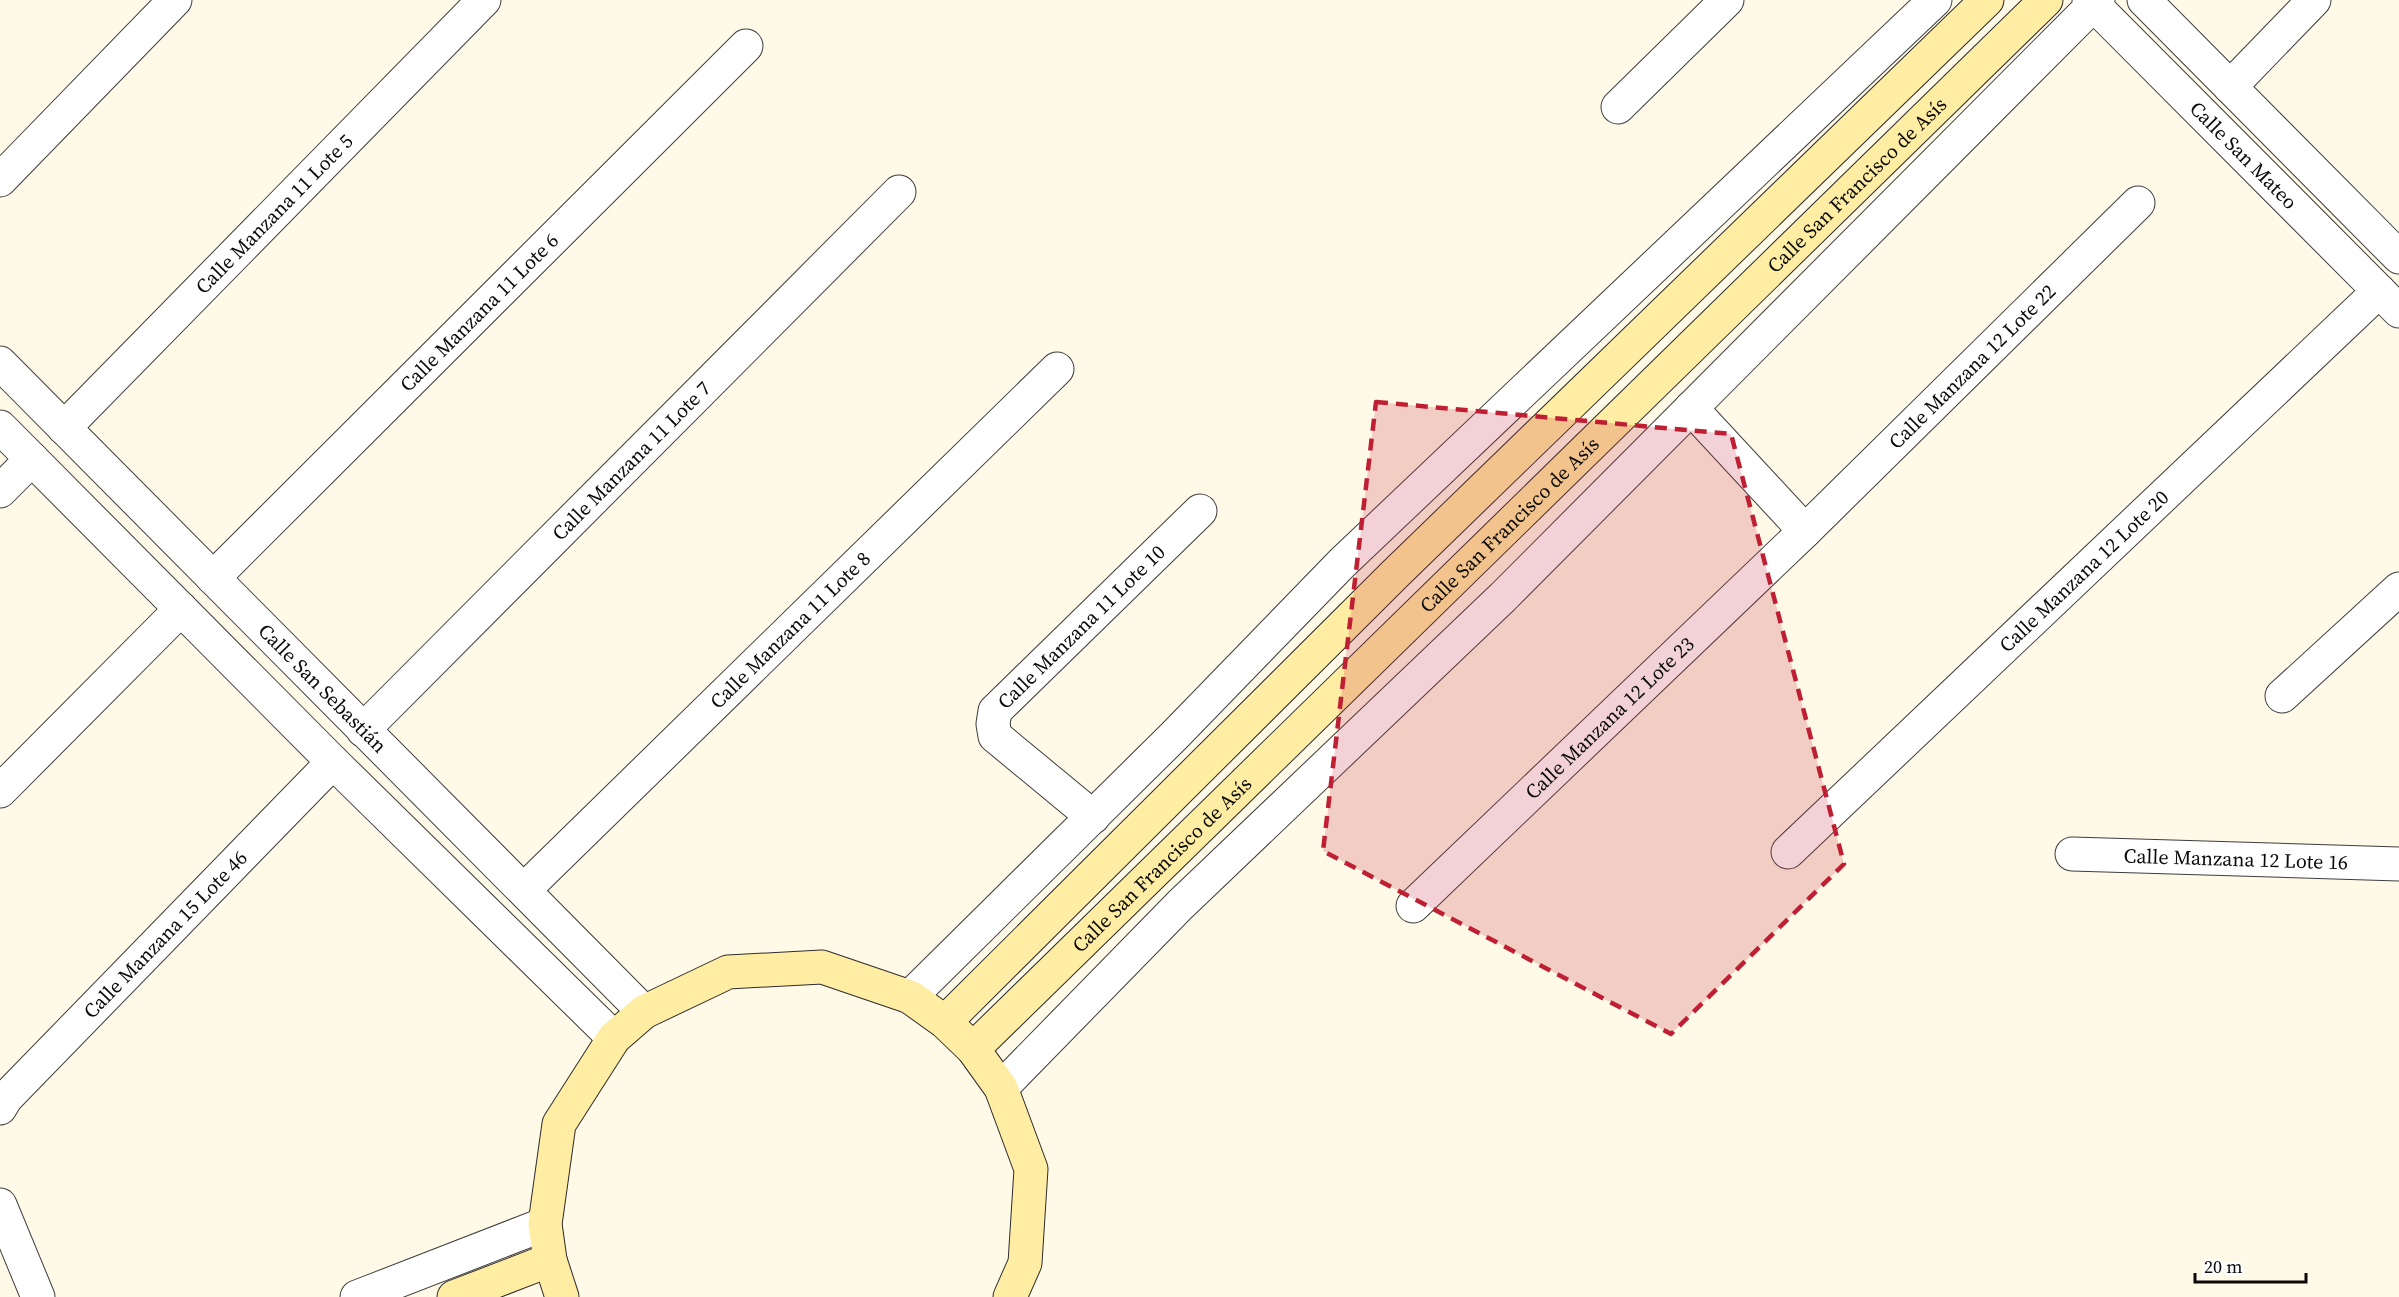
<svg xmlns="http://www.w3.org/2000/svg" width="2399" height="1297" viewBox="0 0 2399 1297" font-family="'Source Serif 4',serif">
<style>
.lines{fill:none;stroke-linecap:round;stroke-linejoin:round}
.minor-casing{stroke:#3d3d3d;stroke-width:35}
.tertiary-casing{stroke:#3d3d3d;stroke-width:35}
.secondary-casing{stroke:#2c2c2c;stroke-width:35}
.minor{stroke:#fff;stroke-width:33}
.tertiary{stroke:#fff;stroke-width:33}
.secondary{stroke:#ffeda3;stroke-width:33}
.marked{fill:#be1f33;fill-opacity:0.2;stroke:#be1f33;stroke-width:4.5;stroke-dasharray:12 8;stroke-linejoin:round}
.labels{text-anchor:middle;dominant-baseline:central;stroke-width:6;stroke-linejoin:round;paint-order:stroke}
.street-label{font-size:20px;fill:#0a0a0a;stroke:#fff}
</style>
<rect width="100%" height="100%" fill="#fff9e8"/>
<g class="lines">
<defs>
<g id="minor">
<path id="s1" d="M2089,0L2399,311"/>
<path d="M2144,0L2399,257"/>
<path d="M2230,87L2314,0"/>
<path d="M1618,107L1727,0"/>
<path d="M0,180L175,0"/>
<path id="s2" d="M0,363L644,1012"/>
<path d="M1691,408L1805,531"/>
<path d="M0,427L333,762L614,1038"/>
<path id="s3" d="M64,428L484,0"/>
<path d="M0,491L32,459"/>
<path id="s4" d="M213,578L746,46"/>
<path d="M2282,696L2399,589"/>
<path id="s5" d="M363,730L899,192"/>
<path d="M0,791L181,609"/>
<path id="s6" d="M1093,817L995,736L993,724L995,711L1200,511"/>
<path id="s7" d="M1788,852L2379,291"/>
<path id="s8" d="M2072,854L2399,864"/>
<path id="s9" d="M524,890L1057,369"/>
<path id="s10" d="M1413,906L1805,531L2138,203"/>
<path id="s11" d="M0,1108L6,1098L333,762"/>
<path d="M0,1205L38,1297"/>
</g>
<path id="tertiary" d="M910,997L1175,735L1342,563L1935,0
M1001,1088L1180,905L1503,597L2098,0
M357,1297L545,1224"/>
<g id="secondary">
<path d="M945,1022L1396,573L1987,0"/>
<path id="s12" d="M973,1049L2046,0"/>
<path d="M454,1297L550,1260"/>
<path d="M562,1297L550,1260L545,1224L559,1124L614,1038L644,1012L728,972L822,967L910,997L945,1022L973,1049L1001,1088L1031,1169L1025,1263L1010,1297"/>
</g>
</defs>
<use href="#minor" class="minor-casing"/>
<use href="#tertiary" class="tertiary-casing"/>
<use href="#secondary" class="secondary-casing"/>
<use href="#minor" class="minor"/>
<use href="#tertiary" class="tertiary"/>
<use href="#secondary" class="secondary"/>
</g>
<path class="marked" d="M1376,402L1731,434L1844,864L1671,1034L1323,851Z"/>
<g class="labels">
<g class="street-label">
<text stroke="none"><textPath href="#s1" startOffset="219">Calle San Mateo</textPath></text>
<text stroke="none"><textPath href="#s12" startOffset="1236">Calle San Francisco de Asís</textPath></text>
<text stroke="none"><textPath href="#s3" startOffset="300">Calle Manzana 11 Lote 5</textPath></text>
<text stroke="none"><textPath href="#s4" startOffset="376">Calle Manzana 11 Lote 6</textPath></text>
<text stroke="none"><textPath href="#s10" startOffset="777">Calle Manzana 12 Lote 22</textPath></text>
<text stroke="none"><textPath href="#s5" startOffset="380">Calle Manzana 11 Lote 7</textPath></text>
<text stroke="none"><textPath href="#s12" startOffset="750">Calle San Francisco de Asís</textPath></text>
<text stroke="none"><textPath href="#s7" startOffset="408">Calle Manzana 12 Lote 20</textPath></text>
<text stroke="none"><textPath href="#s6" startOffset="273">Calle Manzana 11 Lote 10</textPath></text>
<text stroke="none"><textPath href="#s9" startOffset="372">Calle Manzana 11 Lote 8</textPath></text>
<text stroke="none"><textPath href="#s2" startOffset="458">Calle San Sebastián</textPath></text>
<text stroke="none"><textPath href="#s10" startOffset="272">Calle Manzana 12 Lote 23</textPath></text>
<text stroke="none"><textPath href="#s8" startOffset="164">Calle Manzana 12 Lote 16</textPath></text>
<text stroke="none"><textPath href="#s12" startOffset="264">Calle San Francisco de Asís</textPath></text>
<text stroke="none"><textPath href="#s11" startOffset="240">Calle Manzana 15 Lote 46</textPath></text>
</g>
</g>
<path d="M2195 1273v9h111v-9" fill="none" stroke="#0a0a0a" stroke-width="3"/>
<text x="2204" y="1273" font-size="18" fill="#0a0a0a" stroke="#ffffff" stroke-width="4.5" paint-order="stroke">20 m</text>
</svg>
